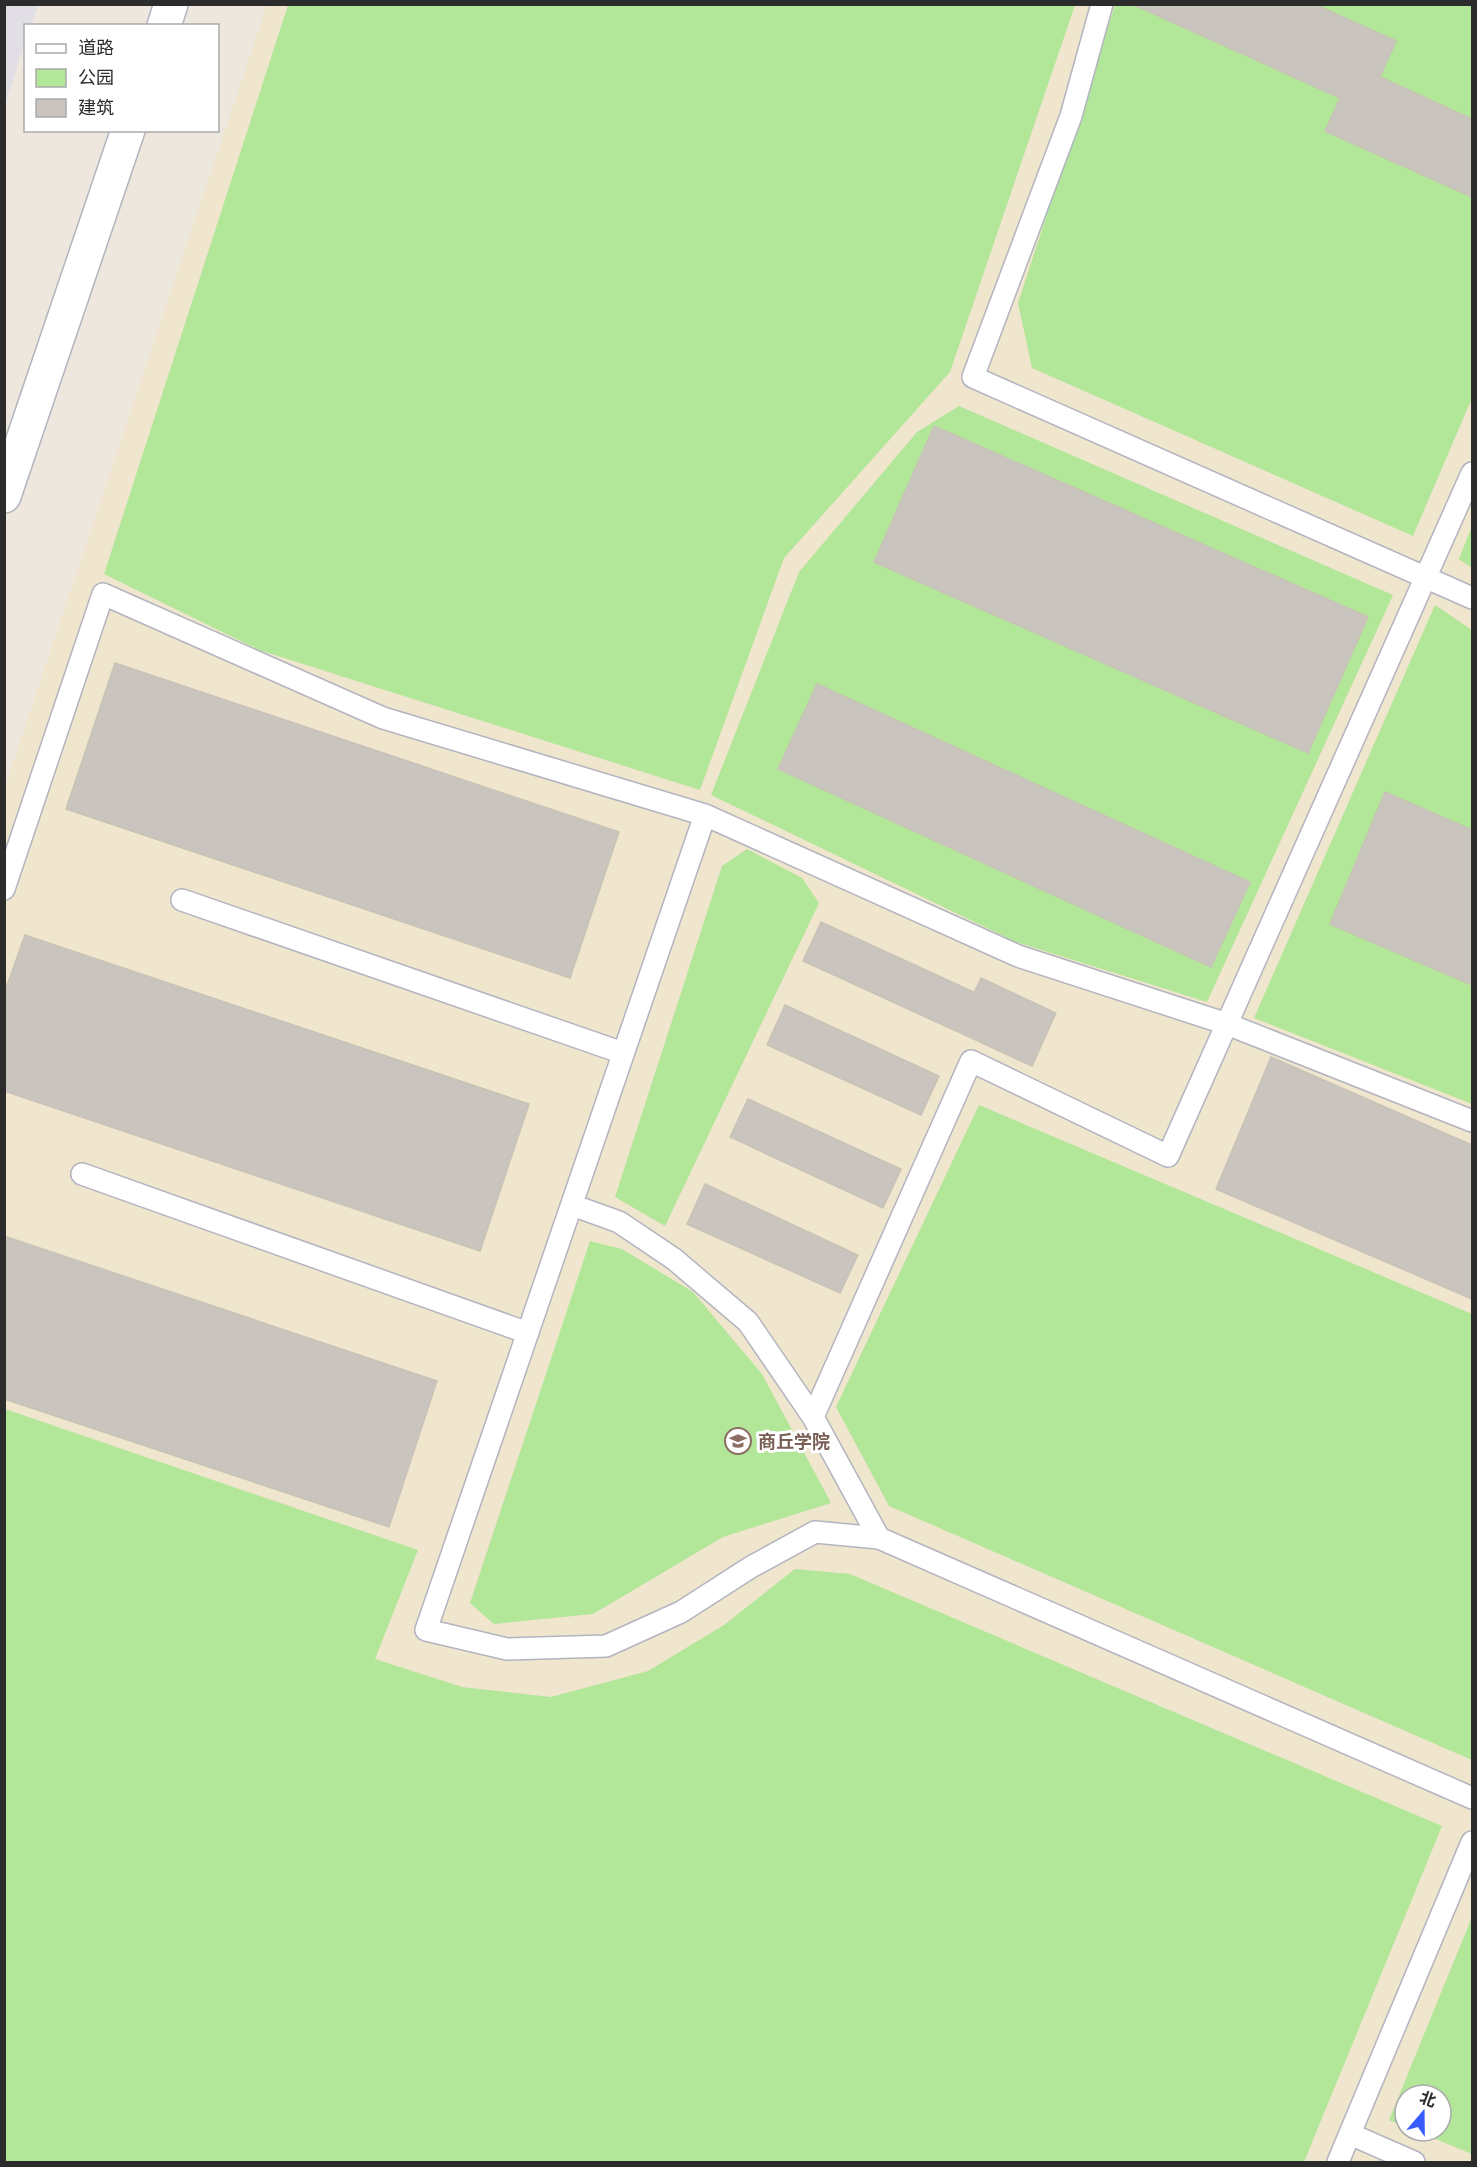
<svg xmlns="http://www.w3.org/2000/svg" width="1477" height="2167" viewBox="0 0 1477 2167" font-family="'PT Sans Narrow','Noto Sans SC',sans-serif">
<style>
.industrial{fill:#e1dee6}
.education{fill:#f0e5cd;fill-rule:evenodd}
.green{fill:#b2e699}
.building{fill:#c9c4bd;stroke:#c9c3b7;stroke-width:1.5}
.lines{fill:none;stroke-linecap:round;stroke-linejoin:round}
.service-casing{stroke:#b2b4c0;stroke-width:24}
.minor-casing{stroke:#b2b4c0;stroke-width:36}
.service{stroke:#fff;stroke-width:21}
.minor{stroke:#fff;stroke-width:33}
.labels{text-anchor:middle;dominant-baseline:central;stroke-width:6;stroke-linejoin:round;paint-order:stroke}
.education-label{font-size:18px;font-weight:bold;fill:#785e54;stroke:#fff;text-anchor:start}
</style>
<rect width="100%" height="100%" fill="#eee7de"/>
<path class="industrial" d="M5,4L38,5L31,25L26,26L25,42L5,105Z"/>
<path class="education" d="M267,5H1472V2162H5V787ZM1405,2095H1441V2131H1405Z"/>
<path class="green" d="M288,5H1075L950,372L784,558L700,790L259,650L104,574Z
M1115,5H1472V398L1413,536L1032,368L1018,303Z
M959,406L1393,595L1207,1002L1016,942L711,795L799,572L917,432Z
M1472,526V568L1459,559Z
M1435,605L1472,630V1104L1254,1018Z
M747,849L802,878L819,903L665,1226L615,1197L722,866Z
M979,1105L1472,1314V1760L889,1506L836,1407Z
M590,1241L622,1249L693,1292L762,1374L831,1503L723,1537L593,1614L494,1624L470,1603Z
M5,1409L418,1550L375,1659L462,1687L551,1697L648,1671L724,1625L795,1569L850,1574L1442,1826L1304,2162H5Z
M1472,1917V2154L1416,2131H1441V2095H1405V2127L1389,2120Z"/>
<path class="building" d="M1132,4H1314L1396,41L1380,77L1472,119V197L1325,131L1340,98Z
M934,426L1368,617L1308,753L874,562Z
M115,663L619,832L570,978L66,809Z
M817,684L1250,882L1211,967L778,769Z
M1385,792L1472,830V985L1330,924Z
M821,922L974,992L956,1031L803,961Z
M25,935L529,1104L480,1251L4,1091V994Z
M981,978L1056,1013L1032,1066L956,1031Z
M785,1005L939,1076L921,1115L767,1045Z
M1271,1057L1472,1145V1299L1216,1189Z
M748,1099L901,1169L883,1208L730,1137Z
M705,1184L858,1255L840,1293L687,1224Z
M4,1236L437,1381L389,1527L4,1399Z"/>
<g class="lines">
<defs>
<path id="service" d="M1102,4L1071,116L973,377L1472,598
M705,815L426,1630L507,1649L606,1646L681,1612L751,1567L815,1532L879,1538L1472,1798
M4,889L103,594L383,718L705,815L1018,956L1227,1024L1472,1121
M182,900L623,1053
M82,1174L528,1333
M572,1205L619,1222L674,1259L748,1322L813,1417L879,1538
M813,1417L971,1061L1168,1156L1472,473
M1350,2134L1414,2162
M1338,2162L1472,1842"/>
<path id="minor" d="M164,26L171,4
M4,496L128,130"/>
</defs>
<use href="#service" class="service-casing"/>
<use href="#minor" class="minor-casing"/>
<use href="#service" class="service"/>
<use href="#minor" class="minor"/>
</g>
<defs>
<symbol id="university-ring" viewBox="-11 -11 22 22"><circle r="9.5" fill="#fff" stroke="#8d6e63" stroke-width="1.5"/><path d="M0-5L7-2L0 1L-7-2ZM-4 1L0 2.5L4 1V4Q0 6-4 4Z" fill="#8d6e63"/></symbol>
</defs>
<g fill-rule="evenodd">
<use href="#university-ring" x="723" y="1426" width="30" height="30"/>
</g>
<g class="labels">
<g class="education-label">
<text x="758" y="1441">商丘学院</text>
</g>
</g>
<rect width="1477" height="2167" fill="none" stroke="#2c2c2c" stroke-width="12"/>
<rect x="24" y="24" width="195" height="108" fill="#ffffff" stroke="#ababab" stroke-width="1.5"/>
<rect x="36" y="44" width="30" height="9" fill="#ffffff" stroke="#ababab" stroke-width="1.5"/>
<text x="78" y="54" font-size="18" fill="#2c2c2c">道路</text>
<rect x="36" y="69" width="30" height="18" fill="#b2e699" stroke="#ababab" stroke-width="1.5"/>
<text x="78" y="84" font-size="18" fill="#2c2c2c">公园</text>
<rect x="36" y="99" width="30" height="18" fill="#c9c4bd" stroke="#ababab" stroke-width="1.5"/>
<text x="78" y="114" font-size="18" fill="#2c2c2c">建筑</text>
<g transform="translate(1423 2113) rotate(20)"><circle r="28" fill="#ffffff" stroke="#ababab" stroke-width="1.5"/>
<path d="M0-4.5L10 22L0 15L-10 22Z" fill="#395cff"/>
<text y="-9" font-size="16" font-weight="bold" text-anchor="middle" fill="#2c2c2c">北</text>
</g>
</svg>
